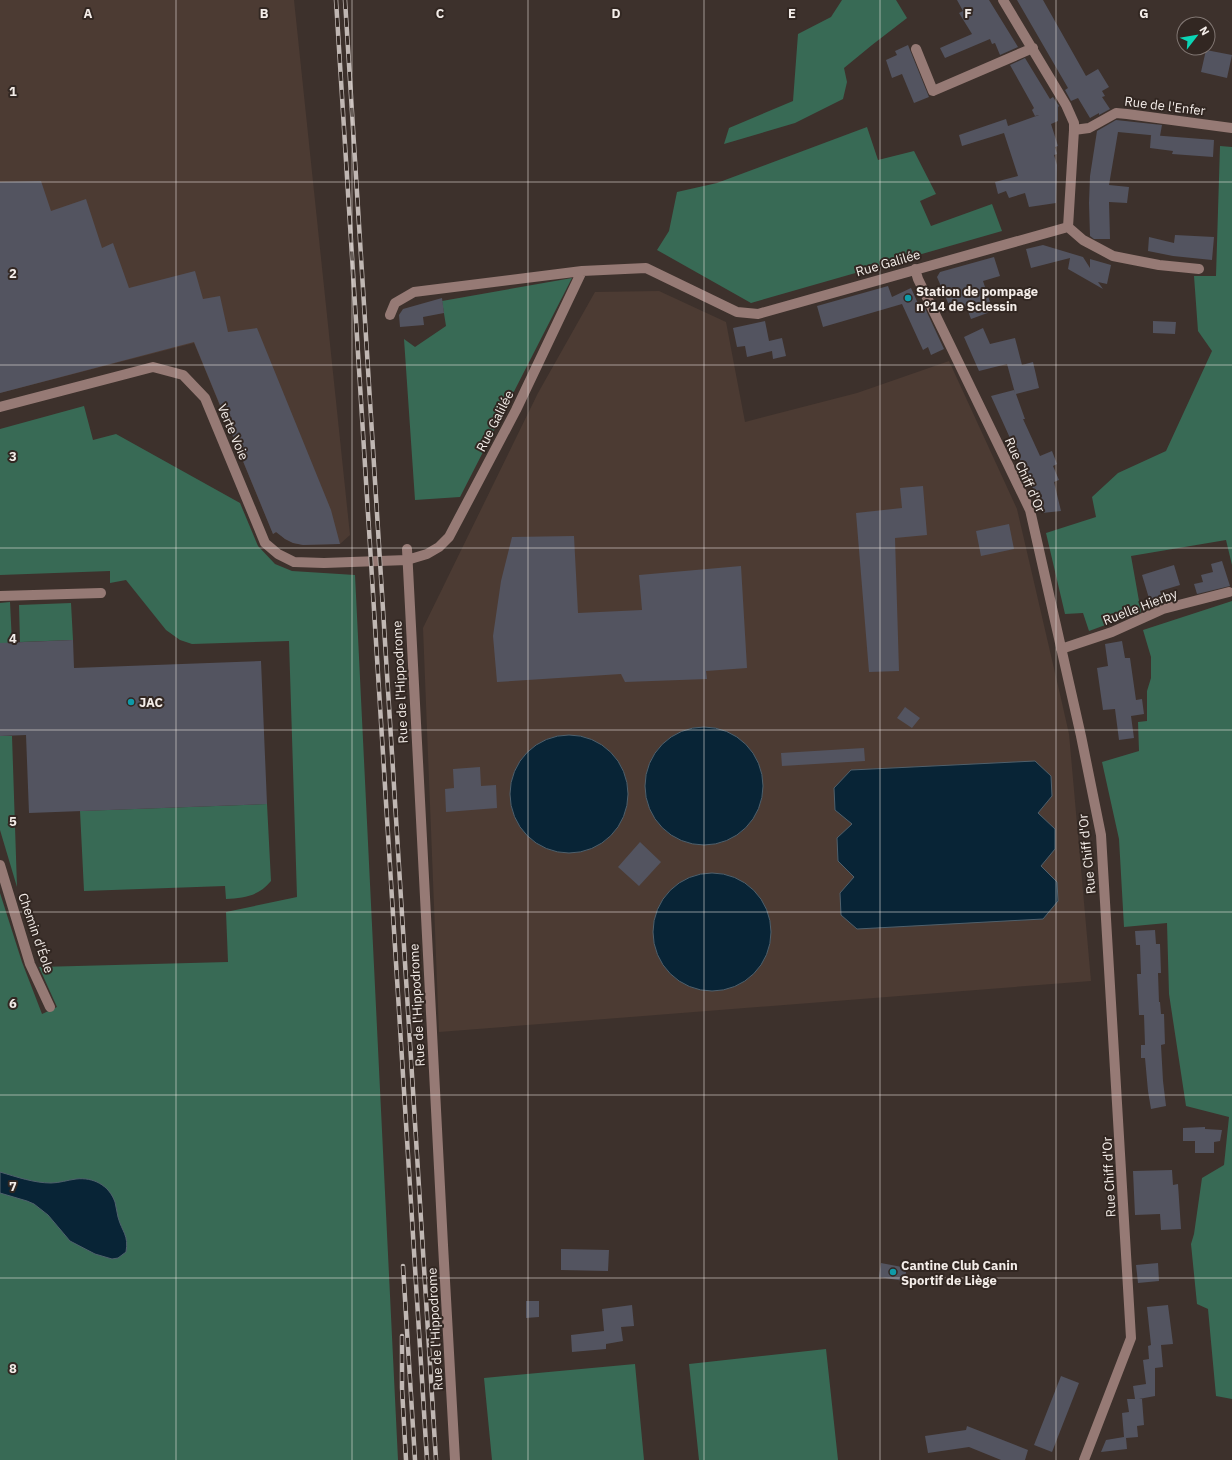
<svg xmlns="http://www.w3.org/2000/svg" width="1232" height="1460" viewBox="0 0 1232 1460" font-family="'IBM Plex Sans',sans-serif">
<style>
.built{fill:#4c3b33}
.green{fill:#386a55}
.water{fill:#082436;stroke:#4f606c}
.building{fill:#535460}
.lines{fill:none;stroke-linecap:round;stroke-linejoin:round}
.minor{stroke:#967a75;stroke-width:10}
.rail-casing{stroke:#c0b7b3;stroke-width:4.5}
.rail{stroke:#322722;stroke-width:3;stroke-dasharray:9;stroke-linecap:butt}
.grid{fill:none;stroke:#f4ede9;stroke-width:1;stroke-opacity:0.55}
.culture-dot{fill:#0f9aa8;stroke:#322722;stroke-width:1.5}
.labels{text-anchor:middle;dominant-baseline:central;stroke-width:4;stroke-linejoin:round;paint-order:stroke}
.street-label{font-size:13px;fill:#f4ede9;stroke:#322722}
.poi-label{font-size:13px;font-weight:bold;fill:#f4ede9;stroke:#322722;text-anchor:start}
.grid-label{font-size:13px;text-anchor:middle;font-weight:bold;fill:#f4ede9;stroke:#322722;stroke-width:4;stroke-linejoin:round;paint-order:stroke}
</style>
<rect width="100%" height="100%" fill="#3d312c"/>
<path class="built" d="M0,0H294L350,535L340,544L303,545L293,543L285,539L277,532L273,534L194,343L0,393Z
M659,291L726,322L745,422L857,393L949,361L1017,509L1062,703L1069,734L1091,981L439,1032L423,628L538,393L595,292Z"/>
<path class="green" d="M842,0H896L907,18L872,45L844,68L847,82L843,99L795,123L724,144L729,128L793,101L798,34L831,17Z
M867,127L878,160L914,151L936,194L920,201L931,226L992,204L1002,231L751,303L657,250L669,231L677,192L717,183Z
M1220,146L1232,147V565L1226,540L1131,556L1141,612L1089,631L1083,613L1065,614L1046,533L1096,517L1092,497L1118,473L1166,451L1212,351L1198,331L1194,276H1216Z
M572,278L460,497L415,500L404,339L415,347L446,326L442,301Z
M84,406L93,440L116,434L240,503L258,546L275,564L292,571L355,575L398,1460H0V893L22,962L42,1014L57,1007L39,967L228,962L226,912L297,897L289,641L192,644L180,640L166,630L126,580L110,583V571L0,575V429Z
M1232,601V1399L1216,1396L1208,1309L1197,1304L1191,1244L1194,1234L1202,1178L1224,1165L1229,1117L1186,1106L1169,994L1167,923L1124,927L1119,839L1102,762L1139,751L1138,722L1147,721V691L1151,678V657L1143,630Z
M10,602L12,643H0V603Z
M71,603L73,640L20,642L19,605Z
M0,736H12L17,887L0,830Z
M267,804L271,881C259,896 244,898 226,899L225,886L84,891L80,811Z
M826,1349L838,1460H699L689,1364Z
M635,1364L644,1460H492L484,1378Z"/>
<path class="water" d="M645 786a59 59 0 1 1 118 0a59 59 0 1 1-118 0Z
M510 794a59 59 0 1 1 118 0a59 59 0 1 1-118 0Z
M1035,761L1051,776L1052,796L1038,813L1055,829V849L1041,866L1057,882L1058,901L1043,919L857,929L841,915L840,893L854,877L838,861L837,838L852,824L835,810L834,788L851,770Z
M653 932a59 59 0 1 1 118 0a59 59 0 1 1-118 0Z
M0,1172C17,1177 34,1183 51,1183C59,1183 68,1180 76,1179C93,1177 109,1185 115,1202C116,1207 117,1212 118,1217C122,1232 129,1235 126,1252L118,1258L112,1259L95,1254L70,1241L48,1215L34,1204L27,1201L0,1193Z"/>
<path class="building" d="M957,0H989L1018,47L1000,55L995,43L992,44L990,39L945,58L940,48L972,34L959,13L963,11Z
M1017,0H1043L1086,76L1098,69L1109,87L1102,91L1105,96L1102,97L1110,109L1099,115V113L1090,118L1078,98L1071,101L1065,90L1068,88Z
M908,45L929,97L914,103L902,74L892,78L886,60L897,55L895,51Z
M1206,50L1232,55L1227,78L1201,72Z
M1025,58L1050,99L1053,97L1059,106L1058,107V121L1051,124L1058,146L1055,147L1057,154L1054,155L1057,165L1056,203L1029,207L1025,193L1009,198L1006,191L998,194L995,182L1018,176L1004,133L962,146L959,135L1006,119L1008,126L1039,115L1035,116L1032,110L1034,108L1010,65Z
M1116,120L1162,125L1160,136L1118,132L1109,185L1129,187L1127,203L1109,202L1110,239H1094L1090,236L1089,203L1090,176L1097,131Z
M1151,135L1214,140L1213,157L1172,154L1173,151L1150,148Z
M41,181L51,211L86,199L102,248L113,243L129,288L195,271L203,299L220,296L228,332L257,328L331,510L340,544L303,545L293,543L285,539L276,532L273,534L194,342L0,393V182Z
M1175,235L1214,237L1212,260L1173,256L1148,251L1149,237L1174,243Z
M1043,245L1083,257L1090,268V259L1111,265L1107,284L1098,282L1103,289L1068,269L1070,258L1031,268L1026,249Z
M994,257L1000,276L983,281L993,311L971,319L966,306L952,312L937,277L940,272Z
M888,286L892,297L911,288L921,310L925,308L944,349L931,355L928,347L923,350L902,304L823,327L817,306Z
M442,298L444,313L423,317L424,325L400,327L399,315L403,309Z
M765,321L769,341L782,338L786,356L773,359L772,351L747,357L745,346L737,347L733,328Z
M1153,321L1176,322L1175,334L1153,333Z
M983,328L990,344L1015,338L1022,365L1033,362L1039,388L1016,394L1025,419H1023L1040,456L1052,451L1057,464L1053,466L1059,480L1054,482L1061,511L1042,513L1033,489L991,396L1014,390L1015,393L1007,364L979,371L964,337Z
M923,486L927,535L895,538L899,671L869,672L856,513L902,508L900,488Z
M1009,524L1014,549L981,556L976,531Z
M574,536L578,613L642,610L639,575L741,566L747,668L706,671L707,679L625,682L621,674L497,682L493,636L501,581L512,537Z
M1222,561L1230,586L1197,594L1194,584L1203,582L1201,575L1213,572L1211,564Z
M1174,565L1180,585L1160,591L1163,601L1151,605L1142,575Z
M73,640L74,668L261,661L267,804L29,813L26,735L0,736V643Z
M1122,641L1125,658H1130L1136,700L1142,699L1144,714L1131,716L1134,738L1119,740L1115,709L1103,710L1097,668L1108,666L1105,644Z
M905,707L920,718L912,728L897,718Z
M864,748L865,761L782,766L781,753Z
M480,767L481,786L496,785L497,808L446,812L445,789L454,788L453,769Z
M640,842L661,862L639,886L618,867Z
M1155,930L1156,944H1160L1161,973H1158L1159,1002H1160L1161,1014H1164L1165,1044L1161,1045L1163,1081L1166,1106L1151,1109L1148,1091L1145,1058H1141V1045H1145L1144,1015H1139L1137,974H1141L1140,945H1136L1135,931Z
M1205,1127V1129L1222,1130L1220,1141L1214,1142V1153H1195V1141H1183V1128Z
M1172,1170L1173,1185L1178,1184L1181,1229L1161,1230L1160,1214L1135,1215L1133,1171Z
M561,1249L609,1250L608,1271L561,1270Z
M881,1263L907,1268L904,1281L879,1277Z
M1158,1263L1159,1281L1138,1283L1136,1265Z
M526,1301H539V1317L526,1318Z
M632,1305L634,1326L621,1327L623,1341L606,1344V1349L572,1352L571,1335L604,1331L602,1309Z
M1168,1305L1173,1344L1161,1345L1163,1367L1155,1368V1396L1139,1399H1142L1144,1425L1137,1426L1138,1437L1126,1438L1127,1449L1101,1452L1106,1440L1124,1437L1122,1413L1129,1412L1127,1399H1135L1133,1386L1146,1384L1143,1360L1149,1359L1148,1346L1151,1345L1147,1307Z
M1061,1376L1079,1383L1052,1452L1034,1445Z
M967,1426L1028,1450L1025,1460H1001L969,1447L928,1453L925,1436L966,1430Z"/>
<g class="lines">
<path class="minor" d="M1003,0L1066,105L1074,123V130L1068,227
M916,49L933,91L1033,48
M1074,130L1089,128L1116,113L1127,114L1232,128
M1068,227L1083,240L1113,256L1159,265L1199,269
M915,269L918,279L1030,510L1081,736L1101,835L1131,1338L1084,1460
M390,315L395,303L414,292L582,271L646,268L737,312L758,314L1068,227
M0,407L153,367L183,375L205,398L265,543L278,554L294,562L324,563L407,560L427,554L439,547L449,537L516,410L582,271
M407,549L443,1245L455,1460
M0,596L101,593
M1061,649L1112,632L1163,609L1229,592
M0,865L30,964L50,1007"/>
<defs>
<path id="rail" d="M336,0L427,1460
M345,0L436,1460
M403,1266L415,1460
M402,1336V1388L406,1460"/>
</defs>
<use href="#rail" class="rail-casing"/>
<use href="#rail" class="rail"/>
</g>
<path class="grid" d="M176,0V1460M352,0V1460M528,0V1460M704,0V1460M880,0V1460M1056,0V1460M0,182H1232M0,365H1232M0,548H1232M0,730H1232M0,912H1232M0,1095H1232M0,1278H1232"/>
<g class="culture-dot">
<circle cx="908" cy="298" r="4"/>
<circle cx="131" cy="702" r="4"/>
<circle cx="893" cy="1272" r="4"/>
</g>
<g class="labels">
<g class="street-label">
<text transform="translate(1165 106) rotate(7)">Rue de l'Enfer</text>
<text transform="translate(888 263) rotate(-16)">Rue Galilée</text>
<text transform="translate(495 421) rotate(-63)">Rue Galilée</text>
<text transform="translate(233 432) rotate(67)">Verte Voie</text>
<text transform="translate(1025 475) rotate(66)">Rue Chiff d'Or</text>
<text transform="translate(1140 607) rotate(-21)">Ruelle Hierby</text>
<text transform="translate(400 682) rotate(-93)">Rue de l'Hippodrome</text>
<text transform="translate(1087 854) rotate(-96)">Rue Chiff d'Or</text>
<text transform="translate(36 933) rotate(71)">Chemin d'Éole</text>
<text transform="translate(417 1005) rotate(-93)">Rue de l'Hippodrome</text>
<text transform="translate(1109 1177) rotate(-93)">Rue Chiff d'Or</text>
<text transform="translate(435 1329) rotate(-93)">Rue de l'Hippodrome</text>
</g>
<g class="poi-label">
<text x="916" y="291">Station de pompage<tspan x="916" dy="15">n°14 de Sclessin</tspan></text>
<text x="139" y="702">JAC</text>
<text x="901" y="1265">Cantine Club Canin<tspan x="901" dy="15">Sportif de Liège</tspan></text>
</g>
</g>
<g class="grid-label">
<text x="88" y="18">A</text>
<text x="264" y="18">B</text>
<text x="440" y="18">C</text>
<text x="616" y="18">D</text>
<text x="792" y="18">E</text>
<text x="968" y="18">F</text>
<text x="1144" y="18">G</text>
<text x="13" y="96">1</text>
<text x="13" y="278">2</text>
<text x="13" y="461">3</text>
<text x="13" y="643">4</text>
<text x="13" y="826">5</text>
<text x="13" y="1008">6</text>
<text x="13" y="1191">7</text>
<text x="13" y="1373">8</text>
</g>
<g transform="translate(1196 36) rotate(59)"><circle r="19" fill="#322722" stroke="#807672"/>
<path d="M0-3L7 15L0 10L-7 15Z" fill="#0bd5b5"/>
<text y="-6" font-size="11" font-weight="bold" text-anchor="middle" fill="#f4ede9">N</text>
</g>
</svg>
